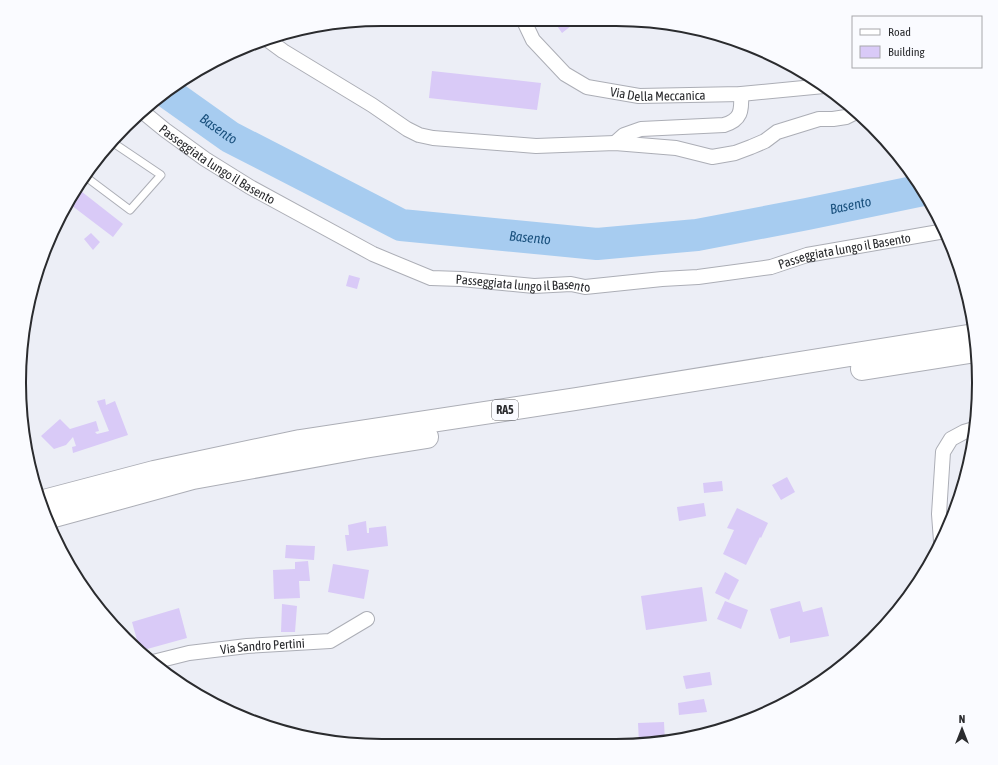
<svg xmlns="http://www.w3.org/2000/svg" width="998" height="765" viewBox="0 0 998 765" font-family="'Asap Condensed',sans-serif">
<style>
.lines{fill:none;stroke-linecap:round;stroke-linejoin:round}
.river{stroke:#a7ccf0;stroke-width:32}
.building{fill:#d9caf7}
.lane-casing{stroke:#acaeb6;stroke-width:9}
.street-casing{stroke:#acaeb6;stroke-width:16}
.highway-casing{stroke:#acaeb6;stroke-width:24}
.lane{stroke:#fff;stroke-width:7}
.street{stroke:#fff;stroke-width:14}
.highway{stroke:#fff;stroke-width:22}
.labels{text-anchor:middle;dominant-baseline:central;stroke-width:3.5;stroke-linejoin:round;paint-order:stroke}
.shield{fill:#fafbff;stroke:#68696d;stroke-width:1}
.shield-label{font-size:12px;font-weight:bold;fill:#2a2b2e}
.street-label{font-size:13px;fill:#2a2b2e;stroke:#fafbff}
.water-label{font-size:14px;font-style:italic;fill:#19507d;stroke:#fafbff}
.rim{fill:none;stroke:#2a2b2e;stroke-width:2}
</style>
<rect width="100%" height="100%" fill="#eceef6"/>
<g class="lines">
<path class="river" id="s1" d="M168,93L230,137L401,225L597,244L697,235L807,214L923,190"/>
</g>
<path class="building" d="M553,20H566L571,26L562,33Z
M432,71L541,83L537,110L429,98Z
M77,188L123,224L113,237L67,202Z
M91,233L100,242L93,250L84,239Z
M349,275L360,278L357,289L346,286Z
M105,399L106,405L115,401L128,435L73,453L72,447L76,446L73,437L66,445L54,449L41,436L60,419L70,429L96,421L99,431L95,432L97,434L109,431L97,401Z
M787,477L795,492L781,500L772,485Z
M722,481L723,491L704,493L703,483Z
M704,503L706,516L679,521L677,507Z
M737,508L768,523L761,538L760,537L746,565L723,554L734,530L727,528Z
M366,521L367,533H369V528L386,526L388,546L347,551L345,535H349L348,525Z
M286,545L315,546L314,560L285,558Z
M308,561L310,581H299L300,598L274,599L273,570L295,569V562Z
M333,564L369,570L364,599L328,592Z
M725,572L739,580L729,600L715,593Z
M702,587L707,621L646,630L641,596Z
M725,601L748,610L741,629L717,619Z
M800,601L803,612L822,607L829,636L790,643V636L779,639L770,609Z
M282,604L297,606L295,632H281Z
M179,608L187,638L140,651L132,622Z
M710,672L712,685L686,689L683,676Z
M704,699L707,712L679,715L678,703Z
M664,722L665,742L639,743L638,723Z"/>
<g class="lines">
<defs>
<path id="lane" d="M86,177L130,210L161,175L112,142"/>
<g id="street">
<path id="s2" d="M523,19L533,40L565,74L587,87L639,96L741,94L824,86"/>
<path d="M268,40L283,51L372,105L407,129L419,135L433,138L536,146L615,143L676,148L712,157L735,153L751,147L765,141L777,132L819,119H833L846,117L854,113"/>
<path id="s3" d="M143,112L165,130L205,159L250,187L373,254L431,278L461,279L534,286L571,284L585,287L662,279L698,277L771,267L807,255L945,231"/>
<path d="M615,143L624,135L641,129L724,125C741,120 742,111 741,94"/>
<path d="M941,541L939,514L943,452L951,439L964,432L974,429"/>
<path id="s4" d="M153,662L189,653L247,646L330,641L367,619"/>
</g>
<path id="highway" d="M862,369L976,351
M40,502L154,472L300,441L576,399L974,335
M47,518L193,478L364,447L427,437"/>
</defs>
<use href="#lane" class="lane-casing"/>
<use href="#street" class="street-casing"/>
<use href="#highway" class="highway-casing"/>
<use href="#lane" class="lane"/>
<use href="#street" class="street"/>
<use href="#highway" class="highway"/>
</g>
<g class="labels">
<rect class="shield" x="492" y="400" width="26" height="20" rx="3"/>
<g class="shield-label">
<text x="505" y="410">RA5</text>
</g>
<g class="street-label">
<text stroke="none"><textPath href="#s2" startOffset="167">Via Della Meccanica</textPath></text>
<text stroke="none"><textPath href="#s3" startOffset="91">Passeggiata lungo il Basento</textPath></text>
<text stroke="none"><textPath href="#s3" startOffset="751">Passeggiata lungo il Basento</textPath></text>
<text stroke="none"><textPath href="#s3" startOffset="426">Passeggiata lungo il Basento</textPath></text>
<text stroke="none"><textPath href="#s4" startOffset="111">Via Sandro Pertini</textPath></text>
</g>
<g class="water-label">
<text stroke="none"><textPath href="#s1" startOffset="62">Basento</textPath></text>
<text stroke="none"><textPath href="#s1" startOffset="722">Basento</textPath></text>
<text stroke="none"><textPath href="#s1" startOffset="398">Basento</textPath></text>
</g>
</g>
<path d="M0 0H998V765H0ZM382 26H616A356 356 0 0 1 972 382V383A356 356 0 0 1 616 739H382A356 356 0 0 1 26 383V382A356 356 0 0 1 382 26Z" fill="#fafbff" fill-rule="evenodd"/>
<path class="rim" d="M382 26H616A356 356 0 0 1 972 382V383A356 356 0 0 1 616 739H382A356 356 0 0 1 26 383V382A356 356 0 0 1 382 26Z"/>
<rect x="852" y="16" width="130" height="52" fill="#fafbff" stroke="#a7a8ab"/>
<rect x="860" y="29" width="20" height="6" fill="#ffffff" stroke="#a7a8ab"/>
<text x="888" y="36" font-size="12" fill="#2a2b2e">Road</text>
<rect x="860" y="46" width="20" height="12" fill="#d9caf7" stroke="#a7a8ab"/>
<text x="888" y="56" font-size="12" fill="#2a2b2e">Building</text>
<g transform="translate(962 729)" stroke="#fafbff" stroke-width="3" paint-order="stroke">
<path d="M0-3L7 15L0 10L-7 15Z" fill="#2a2b2e"/>
<text y="-6" font-size="11" font-weight="bold" text-anchor="middle" fill="#2a2b2e">N</text>
</g>
</svg>
